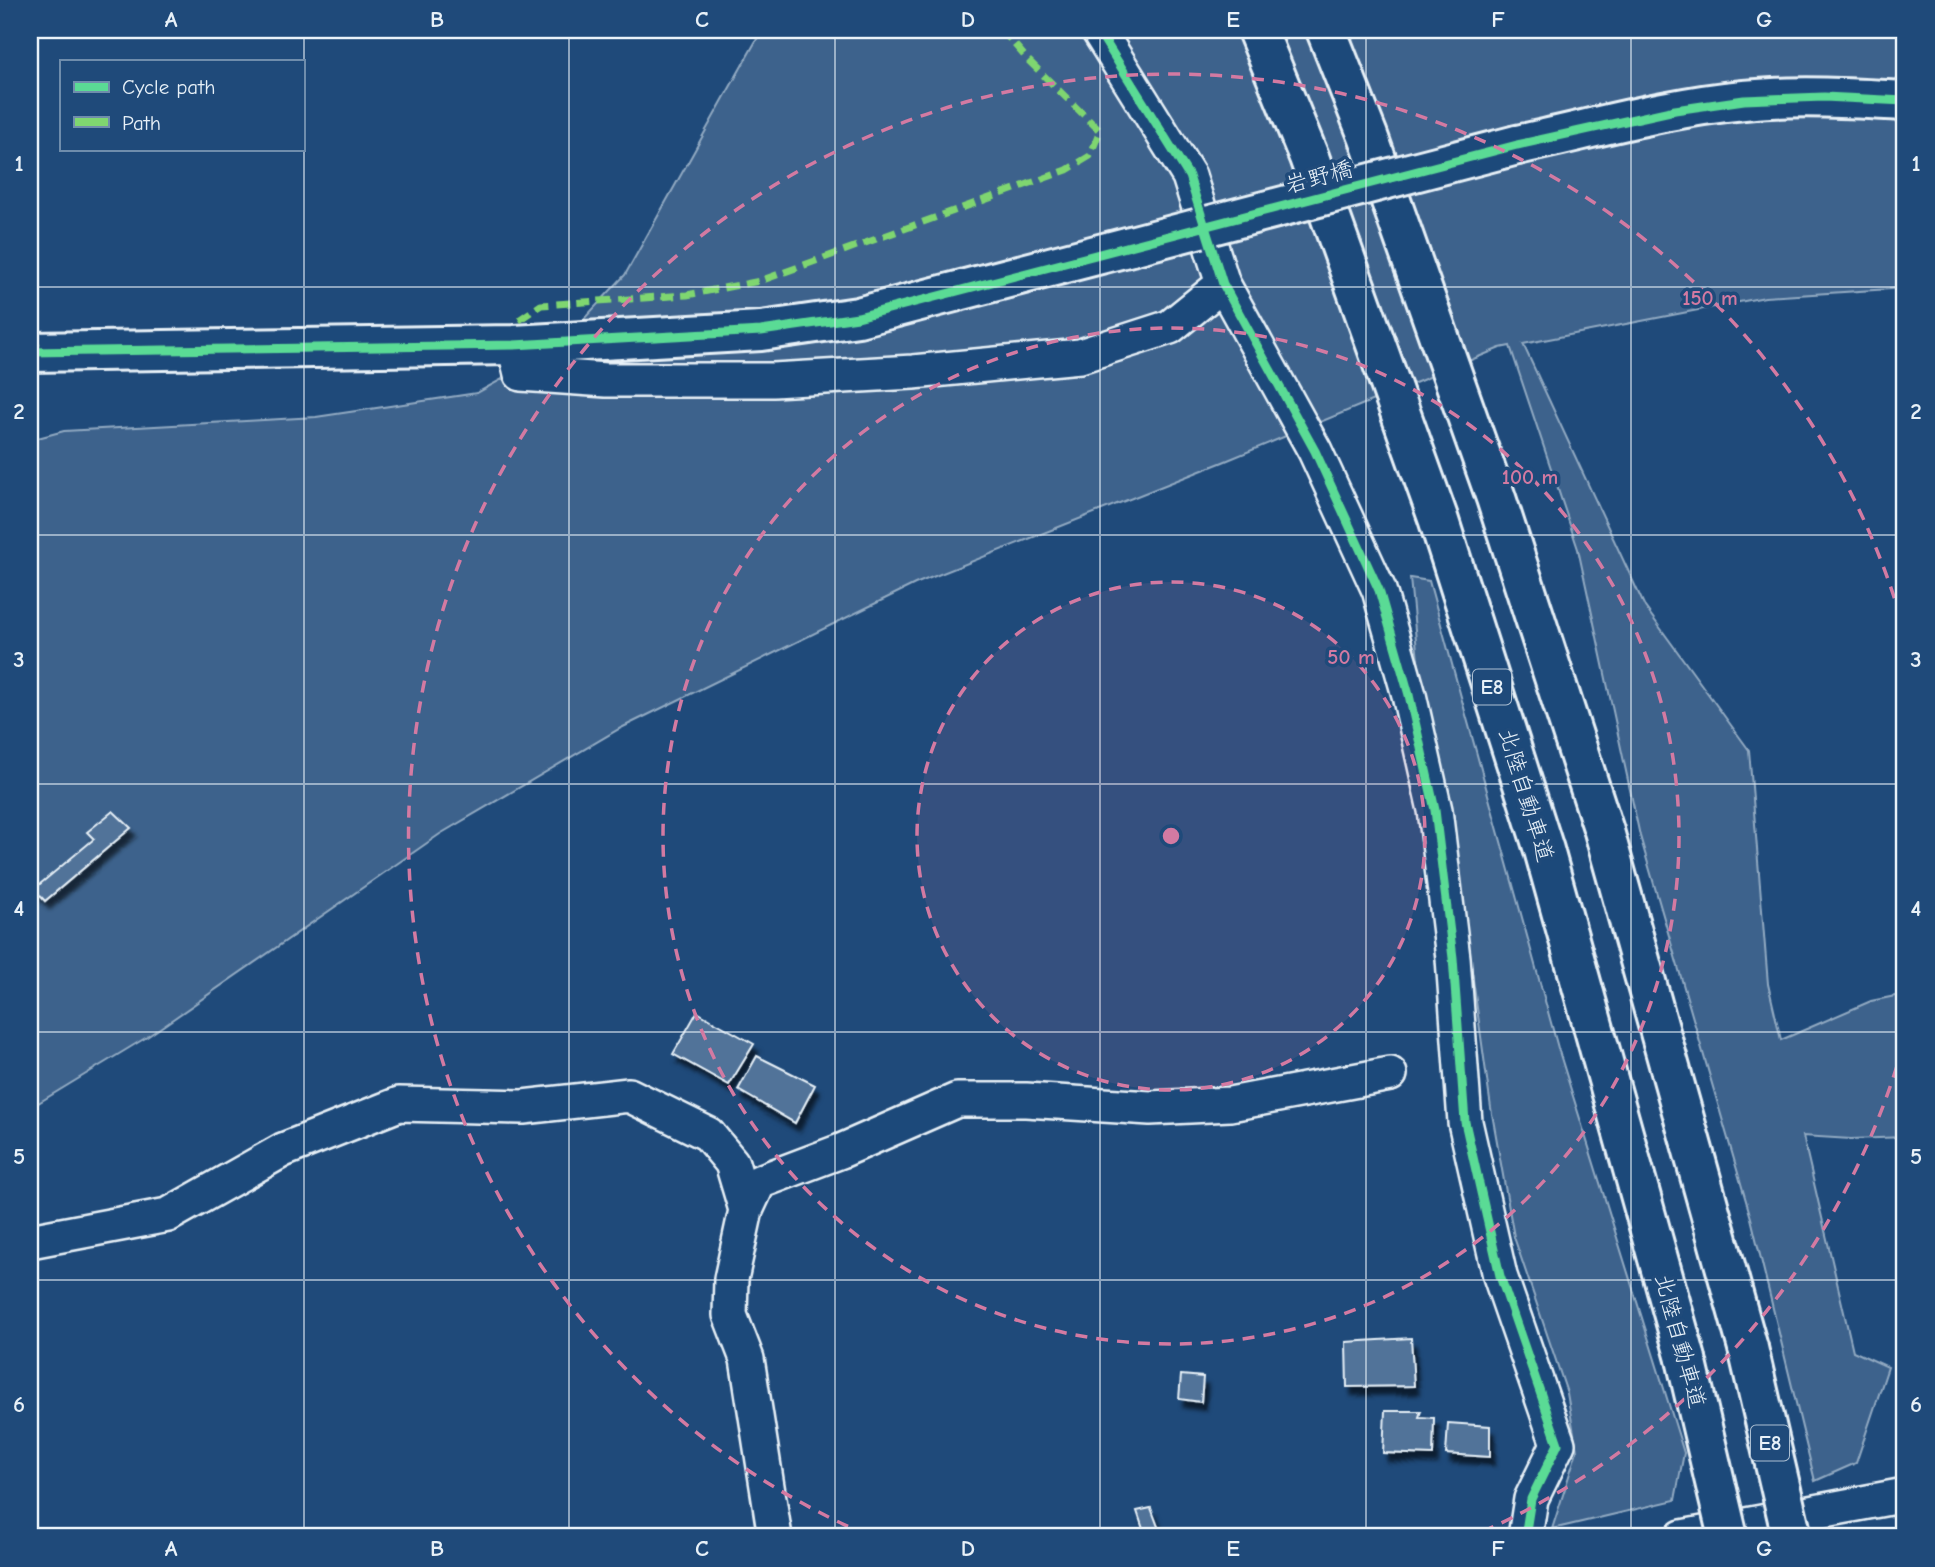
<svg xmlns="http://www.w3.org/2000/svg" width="1935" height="1567" viewBox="0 0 1935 1567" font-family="'Comic Neue','Klee One',sans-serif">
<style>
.green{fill:#3c628c;stroke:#92aac2;stroke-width:2}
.building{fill:#517399;stroke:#e8f1f8;stroke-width:2;filter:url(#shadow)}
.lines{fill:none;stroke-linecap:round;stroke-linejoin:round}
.street-casing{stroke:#e8f1f8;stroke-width:38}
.secondary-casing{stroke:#e8f1f8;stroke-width:44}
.highway-casing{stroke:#e8f1f8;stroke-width:44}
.street{stroke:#1f4a7a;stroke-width:33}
.secondary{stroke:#1f4a7a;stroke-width:38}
.highway{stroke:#1f4a7a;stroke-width:38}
.secondary-bridge-casing{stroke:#e8f1f8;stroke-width:44;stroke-linecap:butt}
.highway-bridge-casing{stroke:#e8f1f8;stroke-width:44;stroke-linecap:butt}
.secondary-bridge{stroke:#1f4a7a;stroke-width:38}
.highway-bridge{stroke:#1f4a7a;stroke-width:38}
.quiet{stroke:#7fd670;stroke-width:7;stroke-dasharray:14 7;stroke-linecap:butt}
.cycleway-casing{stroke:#1f4a7a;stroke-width:13}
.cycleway{stroke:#5adb95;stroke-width:9}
.grid{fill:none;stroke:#e8f1f8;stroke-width:2;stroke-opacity:0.55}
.ring{fill:none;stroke:#d37aa2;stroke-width:3.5;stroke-dasharray:12 9}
.labels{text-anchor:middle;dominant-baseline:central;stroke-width:7;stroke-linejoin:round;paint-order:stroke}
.shield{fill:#1f4a7a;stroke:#acbfd2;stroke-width:2}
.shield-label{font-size:21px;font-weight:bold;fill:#e8f1f8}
.street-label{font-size:23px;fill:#e8f1f8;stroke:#1f4a7a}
.centre{fill:#d37aa2;stroke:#1f4a7a;stroke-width:3.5}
.ring-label{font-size:21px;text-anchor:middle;font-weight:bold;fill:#d37aa2;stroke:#1f4a7a;stroke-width:7;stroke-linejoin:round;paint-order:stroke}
.neatline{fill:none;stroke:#e8f1f8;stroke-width:2.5}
.grid-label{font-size:23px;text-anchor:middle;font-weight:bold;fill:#e8f1f8}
</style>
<defs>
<filter id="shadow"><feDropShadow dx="4.5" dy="8" stdDeviation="2" flood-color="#0009"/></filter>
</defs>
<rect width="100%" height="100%" fill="#1f4a7a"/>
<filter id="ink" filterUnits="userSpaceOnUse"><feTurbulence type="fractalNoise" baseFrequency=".0143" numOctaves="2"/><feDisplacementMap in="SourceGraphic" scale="14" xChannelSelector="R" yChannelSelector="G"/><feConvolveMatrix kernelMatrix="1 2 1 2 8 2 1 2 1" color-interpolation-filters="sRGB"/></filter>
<g filter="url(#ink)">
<path class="green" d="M762,30H1905V288L1765,297L1523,344L1645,607L1749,750L1768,984L1781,1040L1871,1001L1905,994V1137L1851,1139L1803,1136L1853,1351L1888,1367L1856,1463L1815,1481L1751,1218L1640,836L1578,549L1510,346L1500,348L1223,462L915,584L619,729L440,834L147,1037L30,1108V440L64,431L316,417L477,393L555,350L625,275Z
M1410,578L1429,581L1558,1048L1684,1453L1675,1500L1552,1529L1577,1451L1567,1393L1514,1237L1491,1108L1454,844L1418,661Z"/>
<path class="building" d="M113,811L131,828L45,901L34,889L94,839L87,832Z
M697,1012L754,1044L729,1085L673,1054Z
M757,1056L815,1085L795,1123L738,1090Z
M1411,1338L1414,1386L1347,1387L1346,1342Z
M1181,1375L1203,1377L1201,1402L1179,1399Z
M1385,1411H1421L1419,1417L1434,1418L1433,1455L1383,1453Z
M1448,1423L1490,1426V1457L1446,1454Z
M1151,1508L1160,1532L1145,1535L1137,1511Z"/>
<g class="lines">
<defs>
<path id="street" d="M1098,30L1189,176L1223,284L1315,451L1379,590L1409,695L1435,810L1453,958L1465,1122L1500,1276L1558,1444L1531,1499L1525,1537
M514,345L521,374L606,380H773L913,372L1080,356L1170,327L1223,284
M30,1241L168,1215L283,1150L399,1104L523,1107L629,1095L708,1134L732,1163L746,1210
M775,1537L747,1359L730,1315L731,1279L746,1210L759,1182L841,1151L957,1100H1026L1150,1108L1230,1104L1390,1074
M1682,1537L1905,1495"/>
<path id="secondary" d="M1517,145C1592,129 1667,107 1744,100C1797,95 1852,98 1905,101
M30,352L514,345L761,331L858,317L1131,246"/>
<path id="highway" d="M1257,30L1309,157L1438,518L1544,850L1686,1359
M1326,30L1368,136L1496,498L1604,831L1748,1348"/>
</defs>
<use href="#street" class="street-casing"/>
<use href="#secondary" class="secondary-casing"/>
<use href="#highway" class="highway-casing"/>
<use href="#street" class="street"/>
<use href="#secondary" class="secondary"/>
<use href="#highway" class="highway"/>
<defs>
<path id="secondary-bridge" d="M1131,246L1517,145"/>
<path id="highway-bridge" d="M1748,1348L1792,1537
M1686,1359L1728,1537"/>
</defs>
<use href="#secondary-bridge" class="secondary-bridge-casing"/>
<use href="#highway-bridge" class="highway-bridge-casing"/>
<use href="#secondary-bridge" class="secondary-bridge"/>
<use href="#highway-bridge" class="highway-bridge"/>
<path class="quiet" d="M30,176L37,352
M519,320L541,305L687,295L760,281L1067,170L1090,156L1100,131L1028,60L1002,30"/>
<defs>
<path id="cycleway" d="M1098,30L1189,176L1223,284L1315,451L1379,590L1409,695L1435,810L1453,958L1465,1122L1500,1276L1558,1444L1531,1499L1525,1537
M30,352L514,345L761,331L858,317L1517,145L1675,110L1744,100L1824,97L1905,101"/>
</defs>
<use href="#cycleway" class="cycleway-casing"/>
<use href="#cycleway" class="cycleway"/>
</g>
</g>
<path class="grid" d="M304,30V1537M569,30V1537M835,30V1537M1100,30V1537M1366,30V1537M1631,30V1537M30,287H1905M30,535H1905M30,784H1905M30,1032H1905M30,1280H1905"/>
<circle cx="1171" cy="836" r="254" fill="#d37aa2" fill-opacity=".12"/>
<g class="ring">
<circle cx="1171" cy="836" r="254"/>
<circle cx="1171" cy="836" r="508"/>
<path d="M1903 1046A762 762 0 0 1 1475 1535M867 1535A762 762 0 1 1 1903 626"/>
</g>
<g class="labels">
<g class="shield">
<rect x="1473" y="669.5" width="38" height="35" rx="5"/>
<rect x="1751" y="1425.5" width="38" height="35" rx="5"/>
</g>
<g class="shield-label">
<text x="1492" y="687">E8</text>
<text x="1770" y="1443">E8</text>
</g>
<g class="street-label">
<text transform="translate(1319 177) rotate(-15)">岩野橋</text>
<text transform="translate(1526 795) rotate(73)">北陸自動車道</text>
<text transform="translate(1680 1341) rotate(75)">北陸自動車道</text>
</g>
</g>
<circle cx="1171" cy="836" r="10" class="centre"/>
<g class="ring-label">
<text x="1710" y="305">150 m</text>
<text x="1530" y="484">100 m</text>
<text x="1351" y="664">50 m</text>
</g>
<rect width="1935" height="1567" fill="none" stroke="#1f4a7a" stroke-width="77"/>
<rect x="60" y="60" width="245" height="91" fill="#1f4a7a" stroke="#6f8dac" stroke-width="2"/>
<rect x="74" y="82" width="35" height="10" fill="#5adb95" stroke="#6f8dac" stroke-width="2"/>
<text x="122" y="94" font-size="21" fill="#e8f1f8">Cycle path</text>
<rect x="74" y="117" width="35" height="10" fill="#7fd670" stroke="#6f8dac" stroke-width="2"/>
<text x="122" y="130" font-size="21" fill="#e8f1f8">Path</text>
<rect x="38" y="38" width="1858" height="1490" class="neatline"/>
<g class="grid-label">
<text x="171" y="27">A</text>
<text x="437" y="27">B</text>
<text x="702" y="27">C</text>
<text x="968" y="27">D</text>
<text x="1233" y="27">E</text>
<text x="1498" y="27">F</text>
<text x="1764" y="27">G</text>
<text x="19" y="171">1</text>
<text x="1916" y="171">1</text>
<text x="19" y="419">2</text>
<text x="1916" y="419">2</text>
<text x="19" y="667">3</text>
<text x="1916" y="667">3</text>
<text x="19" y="916">4</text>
<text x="1916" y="916">4</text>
<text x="19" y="1164">5</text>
<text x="1916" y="1164">5</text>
<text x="19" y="1412">6</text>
<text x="1916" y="1412">6</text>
<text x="171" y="1556">A</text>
<text x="437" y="1556">B</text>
<text x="702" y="1556">C</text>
<text x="968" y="1556">D</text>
<text x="1233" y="1556">E</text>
<text x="1498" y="1556">F</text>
<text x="1764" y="1556">G</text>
</g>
</svg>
